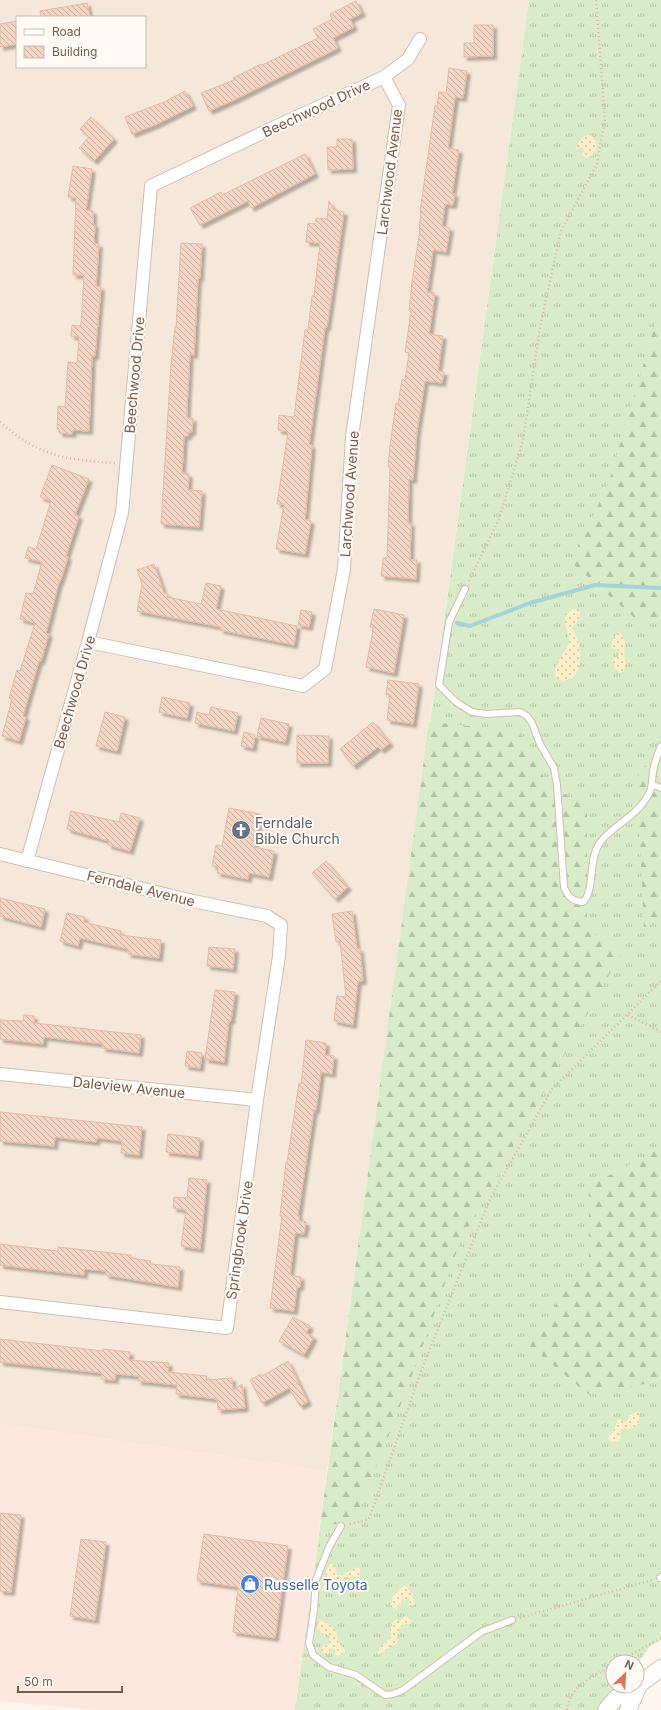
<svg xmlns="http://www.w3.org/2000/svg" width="661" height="1710" viewBox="0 0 661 1710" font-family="Inter,sans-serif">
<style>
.residential{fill:#f5e8da;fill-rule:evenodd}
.commercial{fill:#fde8e0}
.grass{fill:url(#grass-tufts)}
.forest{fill:url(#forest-firs)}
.sand{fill:url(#sand-dots)}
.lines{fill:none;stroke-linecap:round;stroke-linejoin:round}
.stream{stroke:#a5d3da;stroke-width:4}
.building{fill:url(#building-back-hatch);stroke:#e6bba3;filter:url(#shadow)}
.lane-casing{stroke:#d1beb0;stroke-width:8}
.street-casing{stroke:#d1beb0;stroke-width:14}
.secondary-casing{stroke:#d6c0b0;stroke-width:18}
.path{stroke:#d9b8a5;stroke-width:2.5;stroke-dasharray:1 3;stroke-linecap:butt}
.lane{stroke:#fff;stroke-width:6}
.street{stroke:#fff;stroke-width:12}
.secondary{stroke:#fff;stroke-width:16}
.labels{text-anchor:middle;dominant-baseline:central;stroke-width:4;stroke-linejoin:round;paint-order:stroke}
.street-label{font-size:14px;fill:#7a5c4d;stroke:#fffaf3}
.worship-label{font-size:14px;fill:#5b616d;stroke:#fffaf3;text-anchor:start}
.shop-label{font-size:14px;fill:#366cbe;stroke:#fffaf3;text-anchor:start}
</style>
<defs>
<pattern id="grass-tufts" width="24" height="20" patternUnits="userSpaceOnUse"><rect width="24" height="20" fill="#d8ecc9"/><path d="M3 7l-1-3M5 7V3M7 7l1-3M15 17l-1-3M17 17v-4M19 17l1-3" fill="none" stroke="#b4c2a5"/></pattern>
<pattern id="forest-firs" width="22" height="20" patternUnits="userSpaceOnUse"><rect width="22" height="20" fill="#d8ecc9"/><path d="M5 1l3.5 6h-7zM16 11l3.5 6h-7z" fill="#b4c2a5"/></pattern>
<pattern id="sand-dots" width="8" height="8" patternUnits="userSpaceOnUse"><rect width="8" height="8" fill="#fcefc7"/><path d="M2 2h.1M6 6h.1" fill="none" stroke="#d1c5a4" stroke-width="1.8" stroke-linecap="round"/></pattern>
<pattern id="building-back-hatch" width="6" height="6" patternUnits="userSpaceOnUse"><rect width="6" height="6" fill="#f3d5c3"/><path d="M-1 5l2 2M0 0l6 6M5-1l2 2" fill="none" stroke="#cab0a1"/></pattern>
<filter id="shadow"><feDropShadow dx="3.5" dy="3.5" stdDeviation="1" flood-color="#0004"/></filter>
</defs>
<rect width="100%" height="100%" fill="#fdf6ec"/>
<path class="residential" d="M0,0H529L327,1471L0,1424ZM17,17H145V67H17Z"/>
<path class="commercial" d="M0,1424L327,1471L295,1710H96L0,1701Z"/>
<path class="grass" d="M529,0H661V1640L651,1645L637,1664V1662H613V1686H621L604,1710H295Z"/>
<path class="forest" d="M661,304V620L638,621L571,562L609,482Z
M429,722L518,731L547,784L587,807V930L623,950L460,1242L409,1384L355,1520L320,1527Z
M645,766L661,767V915L644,931L640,841L635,780Z
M661,1148V1381L588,1394L528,1344L589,1258V1186Z"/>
<path class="sand" d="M590,135C598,139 598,149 593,155L586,158L582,155L584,151L582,147H579L577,150L576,147L582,137Z
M574,609H579L581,612L576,625L573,626L572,629C581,642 584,663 574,677L563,681C542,675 568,651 569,642C570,629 556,618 574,609Z
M618,632H620L625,640L624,656L626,666L623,672L620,673L615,669L613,660V658L618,657L619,652L618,650L611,648L613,639Z
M638,1411L640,1412L638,1424L629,1430L625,1428L621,1430L620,1434L621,1438C618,1442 615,1442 610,1441L608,1438L613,1432L618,1419H621L622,1421L625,1422L628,1420L629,1415Z
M330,1564H334L337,1575H341L358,1567L360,1569L359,1577L344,1580L342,1582L343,1585L336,1589L333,1585L330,1586L328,1590L329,1592L322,1591L324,1584L330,1582L331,1580L327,1577L325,1573Z
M403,1586L407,1587L413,1595L415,1606L408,1605L410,1601L409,1598L405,1600L403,1599L401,1600V1604L397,1605L396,1607L398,1610L392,1607L391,1604L393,1599L392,1597L395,1595Z
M405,1616L411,1619L410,1624H405L399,1628L397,1644L391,1646L379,1655L377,1653L381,1646L391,1638L390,1630L393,1621L396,1619L400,1621Z
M319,1619L331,1625L337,1633L338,1642L344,1649L345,1652C342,1655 339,1656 335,1655V1650L332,1648L329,1650V1654L323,1653L320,1650L322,1647L329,1645L330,1637L326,1634H322L317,1627Z"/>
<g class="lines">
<path class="stream" d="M457,623L470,626L530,603L595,585L661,588"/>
</g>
<path class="building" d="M356,1L362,13L350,19L354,27L333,38L338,48L236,99L209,111L201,93L234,80L233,78L261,64L262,65L318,38L313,29L332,19L330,14Z
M87,3L90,17H41L40,11Z
M17,21V44L0,47V24Z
M474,25H493V56L464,57V43H474Z
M449,68L467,71L463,98L455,97L448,148L459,150L452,194H455L453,205L445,204L442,226L450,228L446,252L433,250L427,292L435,293L429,334L443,336L438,371L444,372L442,383L425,381L417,431L413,480L409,479L408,523H411L410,560H417L416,579L381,576L383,558H387L390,467H388L390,446L396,403L398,404L402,379L405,380L409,353L405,352L411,311H409L412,282L420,229H419L421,212H420L435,106H437L439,92L446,93Z
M185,91L193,106L157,124L132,134L125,117L164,102Z
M91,117L114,139L94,161L79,148L89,137L80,129Z
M337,139H352L353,169L328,170L327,147H337Z
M305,154L315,174L251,208L248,201L200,225L190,208L221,192L222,195Z
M73,166L92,169L86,210L93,211V224L95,225L94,243L99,244L96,286L101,287L95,356H92L89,431L73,430L72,434L59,433V429H57L58,406L65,407L68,362L77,363L79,337L71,336L72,325L80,326L81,324L84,275H73L76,198L68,197Z
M329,201L334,210L344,212L327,327H325L309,445H312L305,519L311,521L305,554L276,549L284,504H277L288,432L278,430L279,415L294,417L305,330H308L312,296H314L320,243L306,242L308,223L315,224L316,218L327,219Z
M181,243L202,244L200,278H198L194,355L190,354L187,407V418H193L192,432H189L188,436H184L182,473L189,474L188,490L202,491L199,527L161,524L171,365L175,326L176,327Z
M52,465L89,479L75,515L79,516L66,556L68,557L60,582H59L46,633L49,634L41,661H39L23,716L26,717L19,741L2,736L12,699L9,698L17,670L20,671L35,623L20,619L26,593L33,594L42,562L25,558L28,547L36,549L51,501L40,497Z
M154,564L164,593L168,594L167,597L201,604L206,583L221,586L216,609L297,626L294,645L220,630L221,627L137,611L142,584L137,570Z
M374,609L404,615L394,673L366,667L372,635L373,627H370Z
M301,610L312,612L309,627L298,625Z
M388,680L419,684L413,724L387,720L390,695H386Z
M162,697L190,703L187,718L159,712Z
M211,707L238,713L234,731L195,723L197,712L209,715Z
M105,712L125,717L117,751L96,746Z
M261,718L289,724L285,742L257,736Z
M373,722L390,743L381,750L378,747L353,766L340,749Z
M244,732L255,735L253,748L241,746Z
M297,735L329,736L328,763H297Z
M229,808L260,814L254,847L274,851L269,877L249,873L248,879L217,873L218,867L212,866L216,845L222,846Z
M71,811L119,822L121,813L140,818L130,851L108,845L109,841L67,829Z
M326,861L348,887L335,899L312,873Z
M0,898L45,909L41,927L0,916Z
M352,911L357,949H360L363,981H358L353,1025L334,1021L337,996L346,997L340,941L336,942L332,914Z
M67,913L85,917L84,922L121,931L120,935L161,940L159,958L128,954V949L80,938L78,946L60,941Z
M209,947L235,949L233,969L207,966Z
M215,990L235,992L231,1021L229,1020L224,1062L205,1059Z
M24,1015L34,1016V1023L141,1035L139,1053L102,1048L103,1044L44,1037L43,1044L0,1039V1020L23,1021Z
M306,1040L326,1043L325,1055L334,1056L332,1074L321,1072L316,1110H314L298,1215H299V1221L306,1222L304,1234L295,1233L290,1275L301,1277L300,1287H297L294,1311L270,1308L282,1216H280L286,1162H287L299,1083L301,1084Z
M187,1051L202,1053L200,1068L185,1066Z
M0,1112L142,1127L139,1155L121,1153L122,1141L97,1138L96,1142L55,1137L54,1146L0,1141Z
M168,1134L200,1138L198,1156L166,1152Z
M189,1178L207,1180L200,1249L181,1246L186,1210L173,1208L174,1197L187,1198Z
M0,1244L58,1251V1247L131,1255V1258L151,1261L150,1264L180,1267L178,1287L106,1275V1271L84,1269V1275L0,1265Z
M293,1317L310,1326L306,1333L314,1337L304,1355L279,1341Z
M0,1339L103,1351V1349L130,1352L129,1360L169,1363L168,1372L207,1376L206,1380L232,1378L233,1390L242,1384L245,1408L218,1410L217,1399L176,1394L177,1385L138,1381L139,1376L115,1374V1380L101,1379L102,1373L0,1362Z
M288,1361L308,1402L300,1406L289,1388L262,1403L250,1380L261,1374L262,1376Z
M0,1513L21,1515L11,1592L0,1591Z
M204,1534L288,1546L275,1638L233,1632L238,1587L197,1581Z
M81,1539L106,1542L95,1620L70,1616Z"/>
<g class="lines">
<defs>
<path id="lane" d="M465,589L449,622L439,685L456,702L472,712L486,714L520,712L527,716L532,723L540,744L554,768L557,785L564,887C568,897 572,901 583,902C595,891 588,861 599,844C610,827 632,819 643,803C653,790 651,787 653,772C654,763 658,754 661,746
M653,785L661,788
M341,1526L329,1547L316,1580L314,1610L309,1643L313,1655L329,1667L356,1675L385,1695L393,1694L403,1690L481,1632L512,1620
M660,1578L661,1577"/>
<path id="street" d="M88,642L303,686L325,669L344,569L352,437L399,105L384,77
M0,854L193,901L267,916L281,925L279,956L257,1100L227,1328L0,1302
M27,861L88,642L122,513L151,186L266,131L384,77L408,59L420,39
M0,1074L257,1100"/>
<path id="secondary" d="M637,1686L661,1668
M606,1710L616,1698L637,1686
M628,1710L639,1685"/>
</defs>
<use href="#lane" class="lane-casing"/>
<use href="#street" class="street-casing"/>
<use href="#secondary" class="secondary-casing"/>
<path class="path" d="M0,422C38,456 66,460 115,463
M469,581L499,519L523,440L541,322L561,231L597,164L605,119L596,0
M628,1015L661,1032
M350,1524L369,1519L423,1366L490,1199L552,1089L661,981
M520,1618L652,1580
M618,1662L661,1638
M567,1710C570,1685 593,1677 613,1665"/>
<use href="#lane" class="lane"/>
<use href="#street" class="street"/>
<use href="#secondary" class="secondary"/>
</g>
<defs>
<symbol id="church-disc" viewBox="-11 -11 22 22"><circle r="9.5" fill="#6b7280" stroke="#fffaf3"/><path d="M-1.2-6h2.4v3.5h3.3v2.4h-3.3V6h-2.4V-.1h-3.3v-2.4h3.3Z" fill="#fff"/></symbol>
<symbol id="shop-disc" viewBox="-11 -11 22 22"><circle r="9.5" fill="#3f7fe0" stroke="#fffaf3"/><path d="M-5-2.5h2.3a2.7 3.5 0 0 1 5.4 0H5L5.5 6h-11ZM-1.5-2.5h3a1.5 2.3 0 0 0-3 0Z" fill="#fff"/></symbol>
</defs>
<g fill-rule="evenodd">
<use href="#church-disc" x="230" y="819" width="22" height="22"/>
<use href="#shop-disc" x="239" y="1573" width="22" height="22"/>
</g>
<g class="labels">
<g class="street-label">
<text transform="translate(316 108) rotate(-25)">Beechwood Drive</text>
<text transform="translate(389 172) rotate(-83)">Larchwood Avenue</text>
<text transform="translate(134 375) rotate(-85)">Beechwood Drive</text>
<text transform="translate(349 494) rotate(-86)">Larchwood Avenue</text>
<text transform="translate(74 692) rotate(-74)">Beechwood Drive</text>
<text transform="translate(141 888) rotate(14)">Ferndale Avenue</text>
<text transform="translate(129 1087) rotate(6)">Daleview Avenue</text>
<text transform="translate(239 1240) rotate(-82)">Springbrook Drive</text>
</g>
<g class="worship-label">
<text x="255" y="822">Ferndale<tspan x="255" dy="16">Bible Church</tspan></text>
</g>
<g class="shop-label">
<text x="264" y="1584">Russelle Toyota</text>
</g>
</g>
<rect x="16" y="16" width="130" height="52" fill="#fffaf3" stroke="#cabbb1"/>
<rect x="24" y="29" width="20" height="6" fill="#ffffff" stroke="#cabbb1"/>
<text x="52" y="36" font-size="12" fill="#7a5c4d">Road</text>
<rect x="24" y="46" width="20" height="12" fill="url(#building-back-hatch)" stroke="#cabbb1"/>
<text x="52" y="56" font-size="12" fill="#7a5c4d">Building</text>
<g transform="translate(625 1674) rotate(25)"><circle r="19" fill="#fffaf3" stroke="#cabbb1"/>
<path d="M0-3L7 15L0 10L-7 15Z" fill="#e76f51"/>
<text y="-6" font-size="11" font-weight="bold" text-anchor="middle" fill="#7a5c4d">N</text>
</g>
<path d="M18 1686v6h104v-6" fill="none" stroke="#7a5c4d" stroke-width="2"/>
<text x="24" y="1686" font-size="12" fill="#7a5c4d" stroke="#fffaf3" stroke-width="3" paint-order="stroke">50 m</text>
</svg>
